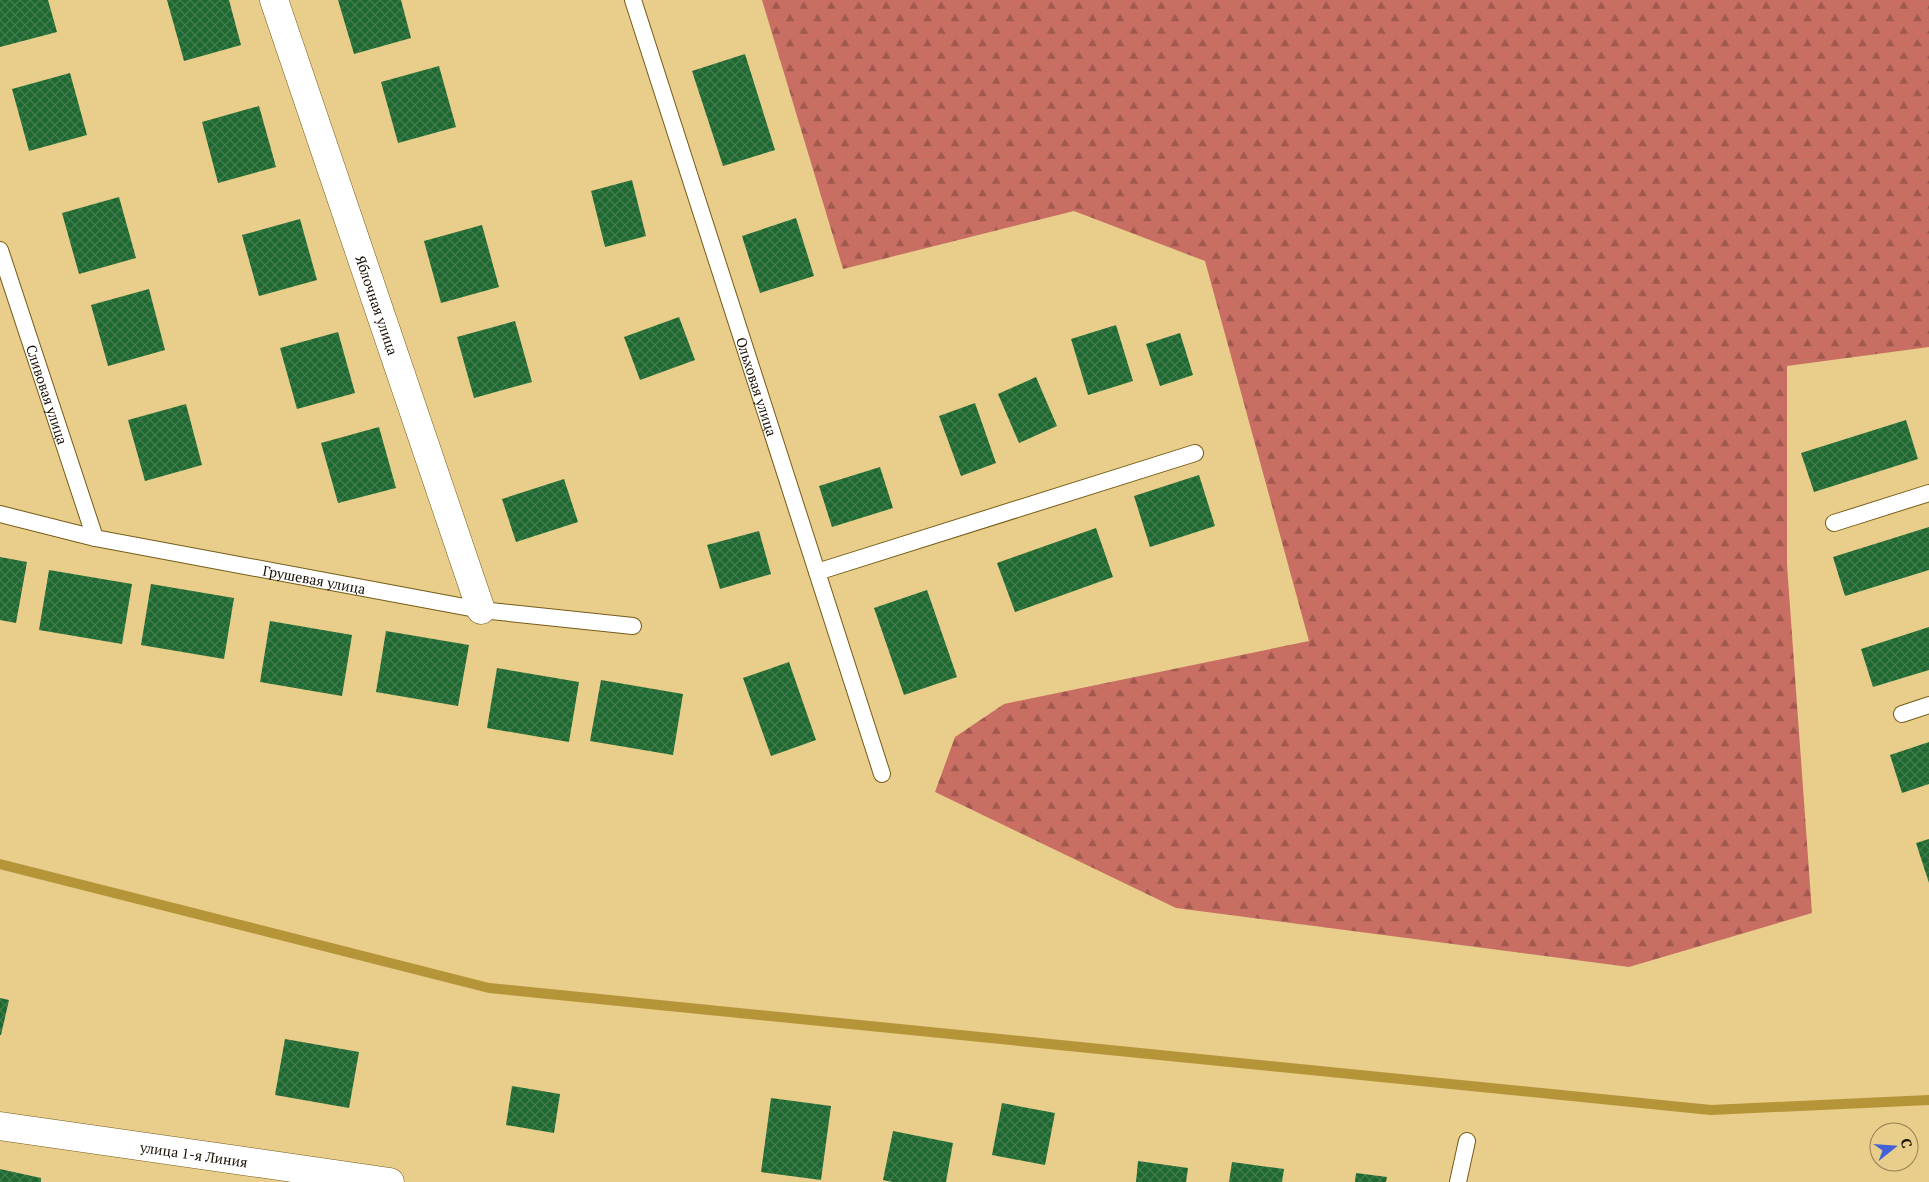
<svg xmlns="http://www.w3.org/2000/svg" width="1929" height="1182" viewBox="0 0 1929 1182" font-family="'PT Serif',serif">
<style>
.forest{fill:url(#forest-firs)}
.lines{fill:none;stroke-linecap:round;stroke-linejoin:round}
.stream{stroke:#b69438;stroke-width:10}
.building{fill:url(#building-cross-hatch)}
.service-casing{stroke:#755c16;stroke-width:18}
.minor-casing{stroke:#755c16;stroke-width:29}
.service{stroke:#fff;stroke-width:16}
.minor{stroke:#fff;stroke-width:28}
.labels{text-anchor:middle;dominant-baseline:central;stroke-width:5;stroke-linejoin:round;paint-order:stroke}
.street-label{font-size:14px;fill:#180e00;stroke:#e8cd8b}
</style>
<defs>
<pattern id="forest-firs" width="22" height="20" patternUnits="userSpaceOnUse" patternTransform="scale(1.25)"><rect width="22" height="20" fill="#c86e63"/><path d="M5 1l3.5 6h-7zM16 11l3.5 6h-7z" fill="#a1594f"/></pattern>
<pattern id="building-cross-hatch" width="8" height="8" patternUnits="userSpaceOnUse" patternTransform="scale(1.25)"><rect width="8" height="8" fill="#1d6930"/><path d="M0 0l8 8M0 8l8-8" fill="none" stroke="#447c50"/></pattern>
</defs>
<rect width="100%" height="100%" fill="#e8cd8b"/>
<path class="forest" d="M762,0H1929V347L1787,366V565L1812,913L1629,967L1176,908L935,792L955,737L1004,704L1309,641L1205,261L1074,211L843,269Z"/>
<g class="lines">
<path class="stream" d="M0,864L489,988L1711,1110L1929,1100"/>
</g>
<path class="building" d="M0,0H48L57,32L0,47Z
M167,0H229L241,45L184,61Z
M338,0H401L411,38L354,54Z
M745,54L775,150L723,166L692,71Z
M439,66L456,127L398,143L381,82Z
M70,73L87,135L29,151L12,89Z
M259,106L276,167L218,183L202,122Z
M632,180L646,236L605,247L591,191Z
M119,197L136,258L79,274L62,213Z
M796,218L814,276L760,293L742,236Z
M300,219L317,280L259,296L242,235Z
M482,225L499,287L441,303L424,241Z
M149,289L165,350L108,366L91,305Z
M679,317L695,360L640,380L624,337Z
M515,321L532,382L474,398L457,337Z
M1116,325L1133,381L1088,395L1071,339Z
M338,332L355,393L297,409L280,348Z
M1180,333L1193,375L1160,386L1146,344Z
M1036,377L1057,426L1019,443L998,394Z
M975,403L996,463L961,476L939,416Z
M186,404L202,465L145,481L128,420Z
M1906,420L1918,459L1814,492L1801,453Z
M379,427L396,488L338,503L321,443Z
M880,467L893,508L832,527L819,486Z
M1199,475L1215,526L1150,547L1134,496Z
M564,479L578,522L516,542L502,499Z
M1929,527V570L1845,596L1833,557Z
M1096,528L1113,577L1015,612L997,563Z
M759,531L771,574L720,589L707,545Z
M0,557L27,562L16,623L0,620Z
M49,570L132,584L122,644L39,630Z
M151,584L234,598L224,659L141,645Z
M927,590L957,677L904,695L874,608Z
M270,621L352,635L342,696L260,682Z
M1929,627V670L1873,687L1861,649Z
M386,631L469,645L458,706L376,692Z
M789,662L816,740L771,756L743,678Z
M497,668L579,682L569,742L487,728Z
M601,680L683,694L673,755L590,741Z
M1929,742V784L1902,793L1890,755Z
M1929,839V883L1916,843Z
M0,998L9,1000L1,1035H0Z
M285,1039L359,1052L349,1108L275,1095Z
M512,1086L560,1094L554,1133L506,1125Z
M771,1098L831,1106L821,1180L761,1172Z
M1002,1103L1055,1113L1045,1165L992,1155Z
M893,1131L953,1143L946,1182H892L883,1180Z
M1138,1161L1188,1168L1186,1182H1136Z
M1232,1162L1284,1169L1282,1182H1229Z
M0,1169L41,1178V1182H0Z
M1356,1173L1387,1177L1386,1182H1355Z"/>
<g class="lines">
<defs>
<g id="service">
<path id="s1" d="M633,0L882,774"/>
<path id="s2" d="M0,250L95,538"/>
<path id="s3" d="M0,514L95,538L481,610L633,626"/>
<path d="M1834,523L1929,493"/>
<path d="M817,572L1195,453"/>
<path d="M1902,714L1929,705"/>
<path d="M1458,1182L1467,1141"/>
</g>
<g id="minor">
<path id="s4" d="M274,0L481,610"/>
<path id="s5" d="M0,1126L390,1182"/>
</g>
</defs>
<use href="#service" class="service-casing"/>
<use href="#minor" class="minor-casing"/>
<use href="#service" class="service"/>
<use href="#minor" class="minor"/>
</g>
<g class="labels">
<g class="street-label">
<text stroke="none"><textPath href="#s4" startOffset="322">Яблочная улица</textPath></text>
<text stroke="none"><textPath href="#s1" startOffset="406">Ольховая улица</textPath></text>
<text stroke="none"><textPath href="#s2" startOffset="152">Сливовая улица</textPath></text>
<text stroke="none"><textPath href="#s3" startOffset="321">Грушевая улица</textPath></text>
<text stroke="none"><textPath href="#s5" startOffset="196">улица 1-я Линия</textPath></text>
</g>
</g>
<g transform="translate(1894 1147) rotate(73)"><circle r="24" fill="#e8cd8b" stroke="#958153"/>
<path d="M0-4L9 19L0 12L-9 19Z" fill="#4262d5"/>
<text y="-8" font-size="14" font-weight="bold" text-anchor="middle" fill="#180e00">С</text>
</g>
</svg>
